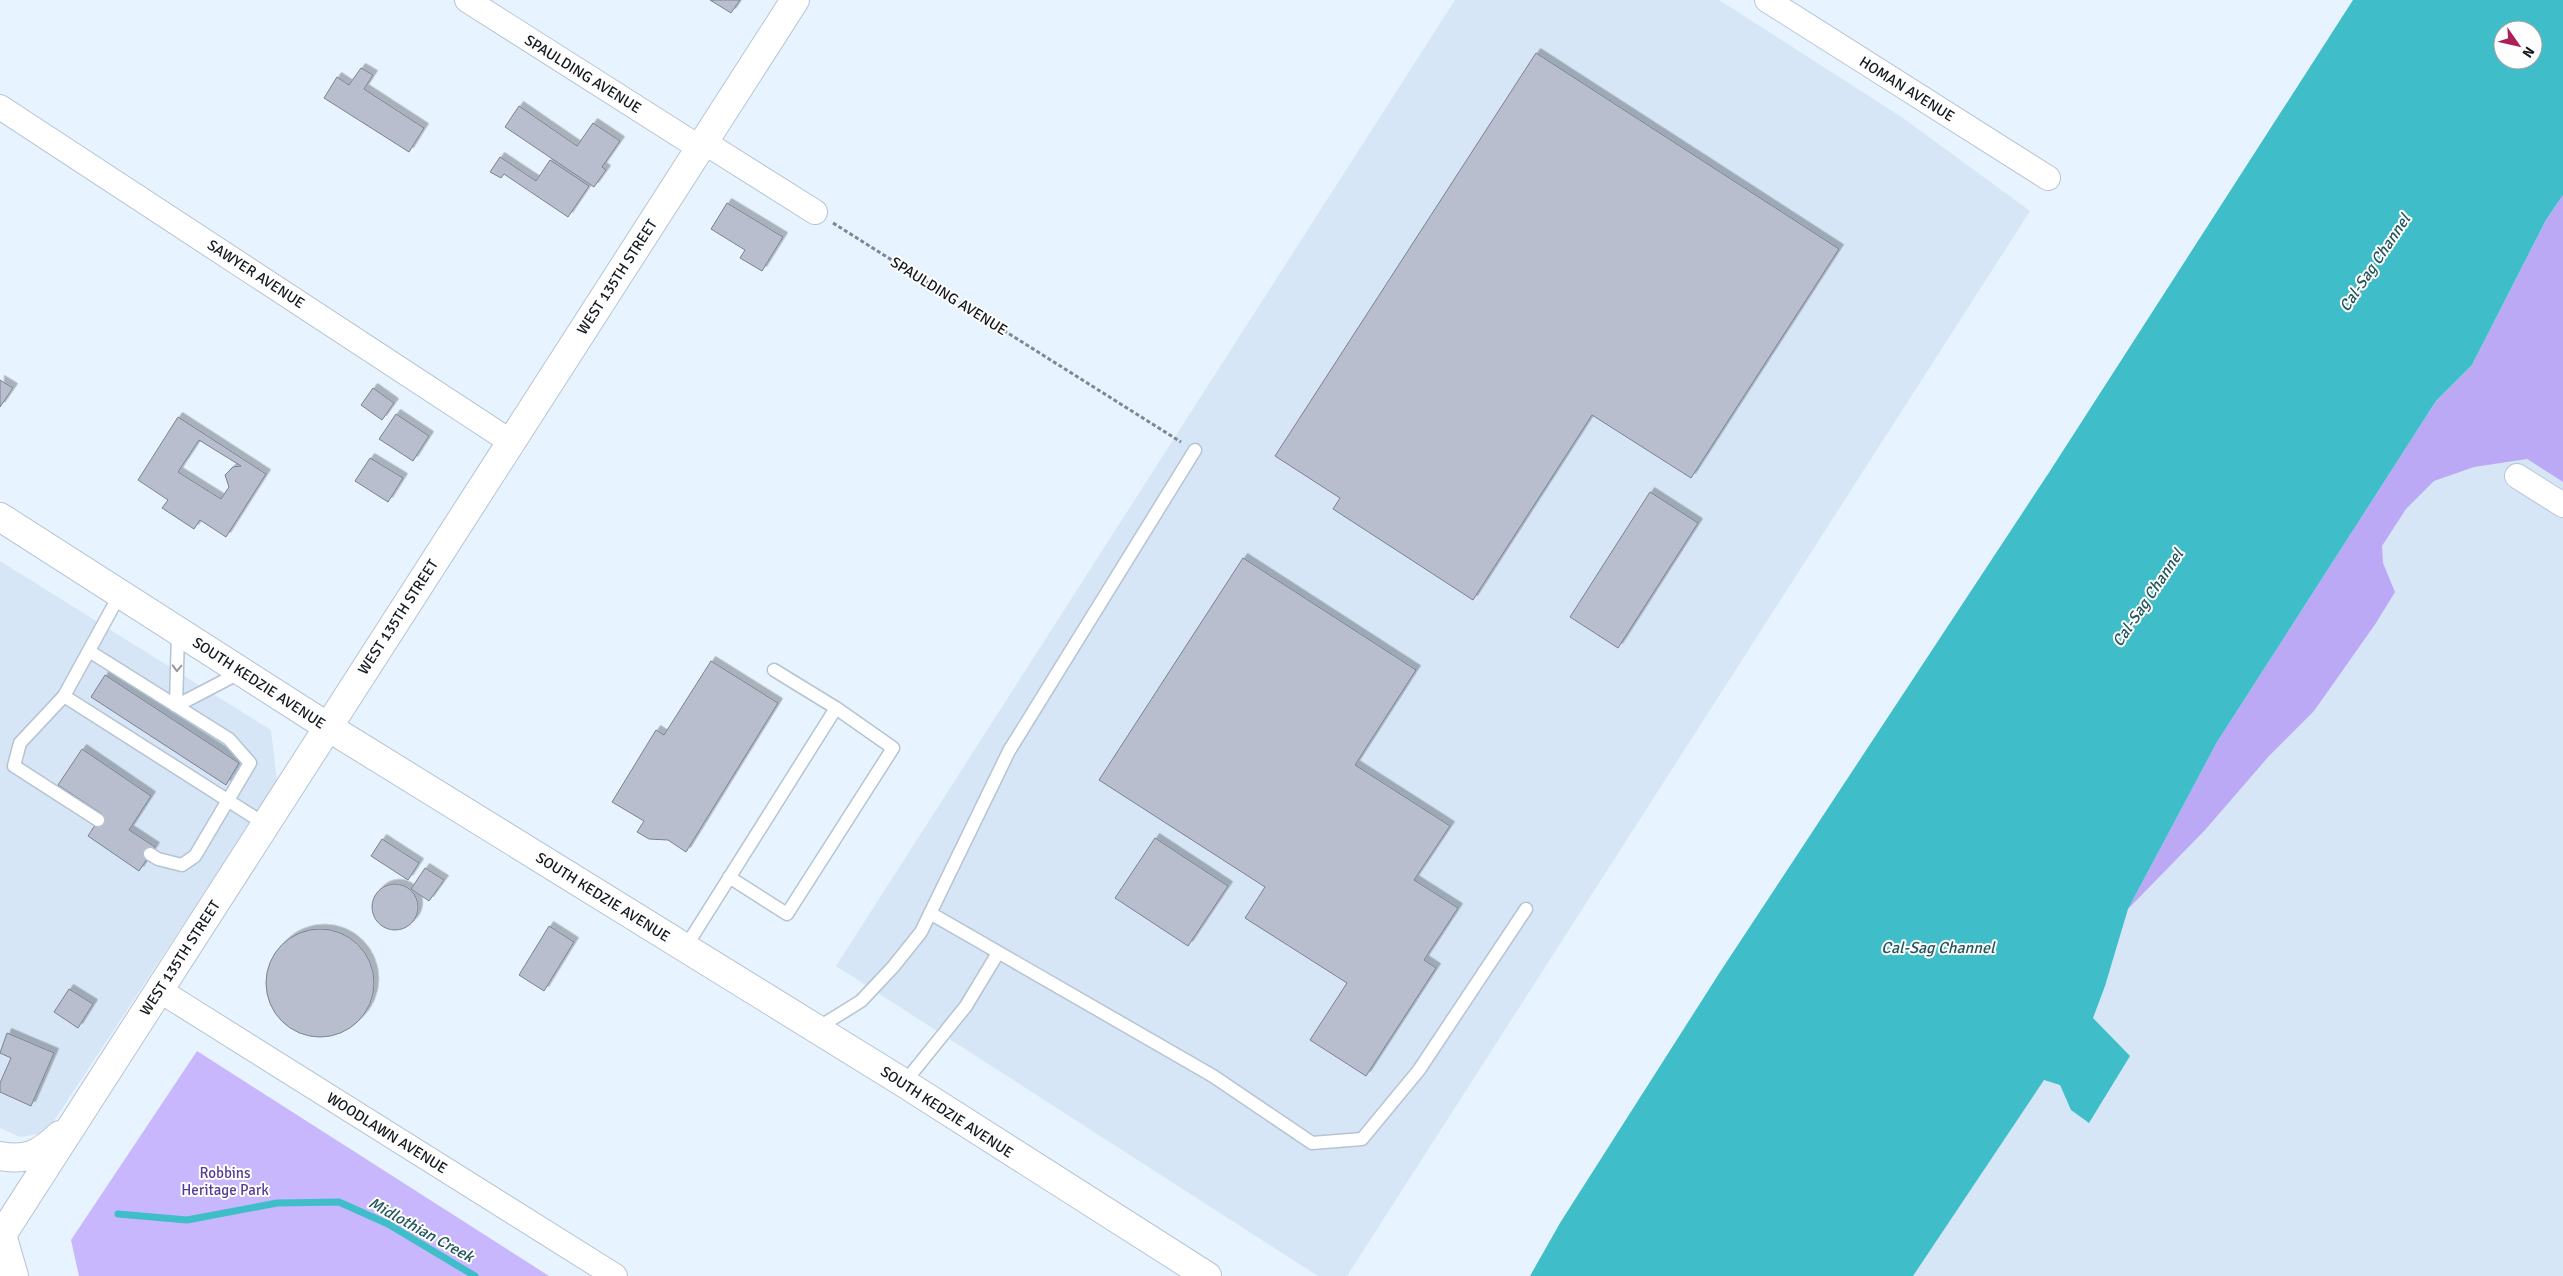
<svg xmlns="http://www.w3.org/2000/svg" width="2563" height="1276" viewBox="0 0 2563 1276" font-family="Signika,sans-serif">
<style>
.built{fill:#d6e6f7}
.green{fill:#c8b7fd}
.forest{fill:#bca9f6}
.water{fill:#3fbec9;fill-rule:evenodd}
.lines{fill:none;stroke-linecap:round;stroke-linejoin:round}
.stream{stroke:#3fbec9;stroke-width:7}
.building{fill:#b9becf;stroke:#7c8191;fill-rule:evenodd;filter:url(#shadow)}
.lane-casing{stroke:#b6c4d2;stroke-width:15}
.street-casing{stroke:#b6c4d2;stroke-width:26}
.secondary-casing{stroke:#b6c4d2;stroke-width:30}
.path{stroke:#7f8890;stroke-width:3;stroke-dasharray:4 2.5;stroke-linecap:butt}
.lane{stroke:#fff;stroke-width:12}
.street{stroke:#fff;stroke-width:24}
.secondary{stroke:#fff;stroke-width:28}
.oneway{stroke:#95989a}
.labels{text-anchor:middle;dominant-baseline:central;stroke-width:4;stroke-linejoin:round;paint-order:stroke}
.street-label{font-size:15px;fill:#14191e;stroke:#fefefe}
.park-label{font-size:15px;fill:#583b93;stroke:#fefefe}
.water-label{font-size:16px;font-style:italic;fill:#22565b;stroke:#fefefe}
</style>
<defs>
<filter id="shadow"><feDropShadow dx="4.5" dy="-4.5" stdDeviation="0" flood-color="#0004"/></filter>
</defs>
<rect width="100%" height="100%" fill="#e7f3fe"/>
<path class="built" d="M1455,0H1719L1903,118L2030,211L1347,1276H1318L836,966Z
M2436,401L2563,482V1276H1871Z
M0,561L271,730L277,782L46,1133L20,1137L0,1128Z"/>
<path class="green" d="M197,1051L549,1276H79L71,1240Z"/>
<path class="forest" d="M2563,195V482L2527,459L2474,467L2434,481L2406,509L2382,546L2383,563L2395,592L2376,623L2314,711L2269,756L2205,830L2128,909L2217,742L2436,401L2472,365L2546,220Z"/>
<path class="water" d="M2353,0H2563V195L2546,220L2472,365L2436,401L2217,742L2128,909L2105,986L2093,1018L2130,1056L2089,1123L2071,1110L2060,1085L2044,1080L1913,1276H1530L1560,1223L1720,972L2050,471ZM2503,30H2533V60H2503Z"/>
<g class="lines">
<path class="stream" d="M118,1214L187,1220L277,1203L339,1202L388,1224L475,1276"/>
</g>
<path class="building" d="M710,0H740L731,13Z
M1536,53L1839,249L1691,478L1592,415L1473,600L1333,509L1340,498L1275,456Z
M361,68L373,75L364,89L424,128L409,152L324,98L337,77L349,85Z
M519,106L577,146L593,123L620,141L602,167L606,170L594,187L505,127Z
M500,157L536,181L550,160L589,186L568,217L504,174L501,178L490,172Z
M727,203L783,237L762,271L740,258L745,250L711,229Z
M0,380L13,388L0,407Z
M373,388L394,403L382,420L361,405Z
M396,414L429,436L413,461L379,439Z
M178,417L266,474L226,537L200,520L194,529L162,508L168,500L138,480ZM199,440L241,466L233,467L225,475L229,487L221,499L178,472Z
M370,458L403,478L388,502L355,481Z
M1650,492L1698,523L1618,648L1570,617Z
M1243,558L1416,670L1355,765L1450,826L1414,880L1458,908L1424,960L1436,968L1366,1076L1310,1040L1347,983L1245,918L1265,887L1099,780Z
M711,661L778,703L686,852L668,840L649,839L637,832L644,821L612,802L656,730L664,735Z
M105,675L239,763L226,785L91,697Z
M82,749L151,796L129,830L155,847L139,871L88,836L102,814L58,785Z
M1155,838L1228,886L1188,946L1115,898Z
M382,839L419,863L408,880L371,856Z
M425,868L444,880L429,901L411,889Z
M372 907a23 23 0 1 1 46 0a23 23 0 1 1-46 0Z
M549,926L574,942L544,991L519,975Z
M266 983a54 54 0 1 1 108 0a54 54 0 1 1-108 0Z
M69,989L93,1004L78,1028L54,1012Z
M7,1033L54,1053L31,1106L0,1092V1083L11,1058L0,1053Z"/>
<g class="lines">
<defs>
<path id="lane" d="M120,594L64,696L265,824
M178,632L176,706L241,672
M89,651L229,739L250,763L195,856L182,865L158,859L150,854
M64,696L20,743L14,766L98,820
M729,877L787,914L893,748L836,708L774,670
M930,913L1213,1076L1312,1143L1362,1139L1419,1070L1526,909
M685,948L836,708
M816,1029L861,1001L893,967L921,932L1009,751L1195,450
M904,1083L966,1006L998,953"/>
<path id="street" d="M467,0L700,148
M1767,0L2048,178
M0,107L511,442
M704,142L815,212
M2517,476L2563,505
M159,990L615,1276"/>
<path id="secondary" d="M0,517L328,727L904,1083L1207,1276
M0,1156C27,1161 40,1154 60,1135
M0,1228L14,1276
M2,1235L795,0"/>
</defs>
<use href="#lane" class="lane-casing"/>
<use href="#street" class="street-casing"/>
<use href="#secondary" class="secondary-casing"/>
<path class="path" d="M833,223L1181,442"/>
<use href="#lane" class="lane"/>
<use href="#street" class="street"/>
<use href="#secondary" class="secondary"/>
</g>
<defs><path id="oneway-chevron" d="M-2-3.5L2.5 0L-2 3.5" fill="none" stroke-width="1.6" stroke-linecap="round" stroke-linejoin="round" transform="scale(1.25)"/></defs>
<use class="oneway" href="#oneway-chevron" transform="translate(177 668) rotate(92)"/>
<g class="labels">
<g class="street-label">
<text transform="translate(583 74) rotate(32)">SPAULDING AVENUE</text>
<text transform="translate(1907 89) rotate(32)">HOMAN AVENUE</text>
<text transform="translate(256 274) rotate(33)">SAWYER AVENUE</text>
<text transform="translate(617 277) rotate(-57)">WEST 135TH STREET</text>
<text transform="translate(949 296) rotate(32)">SPAULDING AVENUE</text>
<text transform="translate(398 617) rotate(-57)">WEST 135TH STREET</text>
<text transform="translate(259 683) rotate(33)">SOUTH KEDZIE AVENUE</text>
<text transform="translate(603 897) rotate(32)">SOUTH KEDZIE AVENUE</text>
<text transform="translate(180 958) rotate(-57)">WEST 135TH STREET</text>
<text transform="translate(947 1112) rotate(33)">SOUTH KEDZIE AVENUE</text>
<text transform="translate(387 1133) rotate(32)">WOODLAWN AVENUE</text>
</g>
<g class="park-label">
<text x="225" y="1173">Robbins<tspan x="225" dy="17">Heritage Park</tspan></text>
</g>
<g class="water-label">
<text transform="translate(2375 263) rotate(-56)">Cal-Sag Channel</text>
<text transform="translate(2148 598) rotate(-56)">Cal-Sag Channel</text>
<text x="1938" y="948">Cal-Sag Channel</text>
<text transform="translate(421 1230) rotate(29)">Midlothian Creek</text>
</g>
</g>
<g transform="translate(2518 45) rotate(124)"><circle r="24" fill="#fefefe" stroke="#a0a2a4"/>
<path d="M0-4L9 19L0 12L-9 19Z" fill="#ad1f58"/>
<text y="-8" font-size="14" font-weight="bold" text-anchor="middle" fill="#14191e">N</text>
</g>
</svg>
